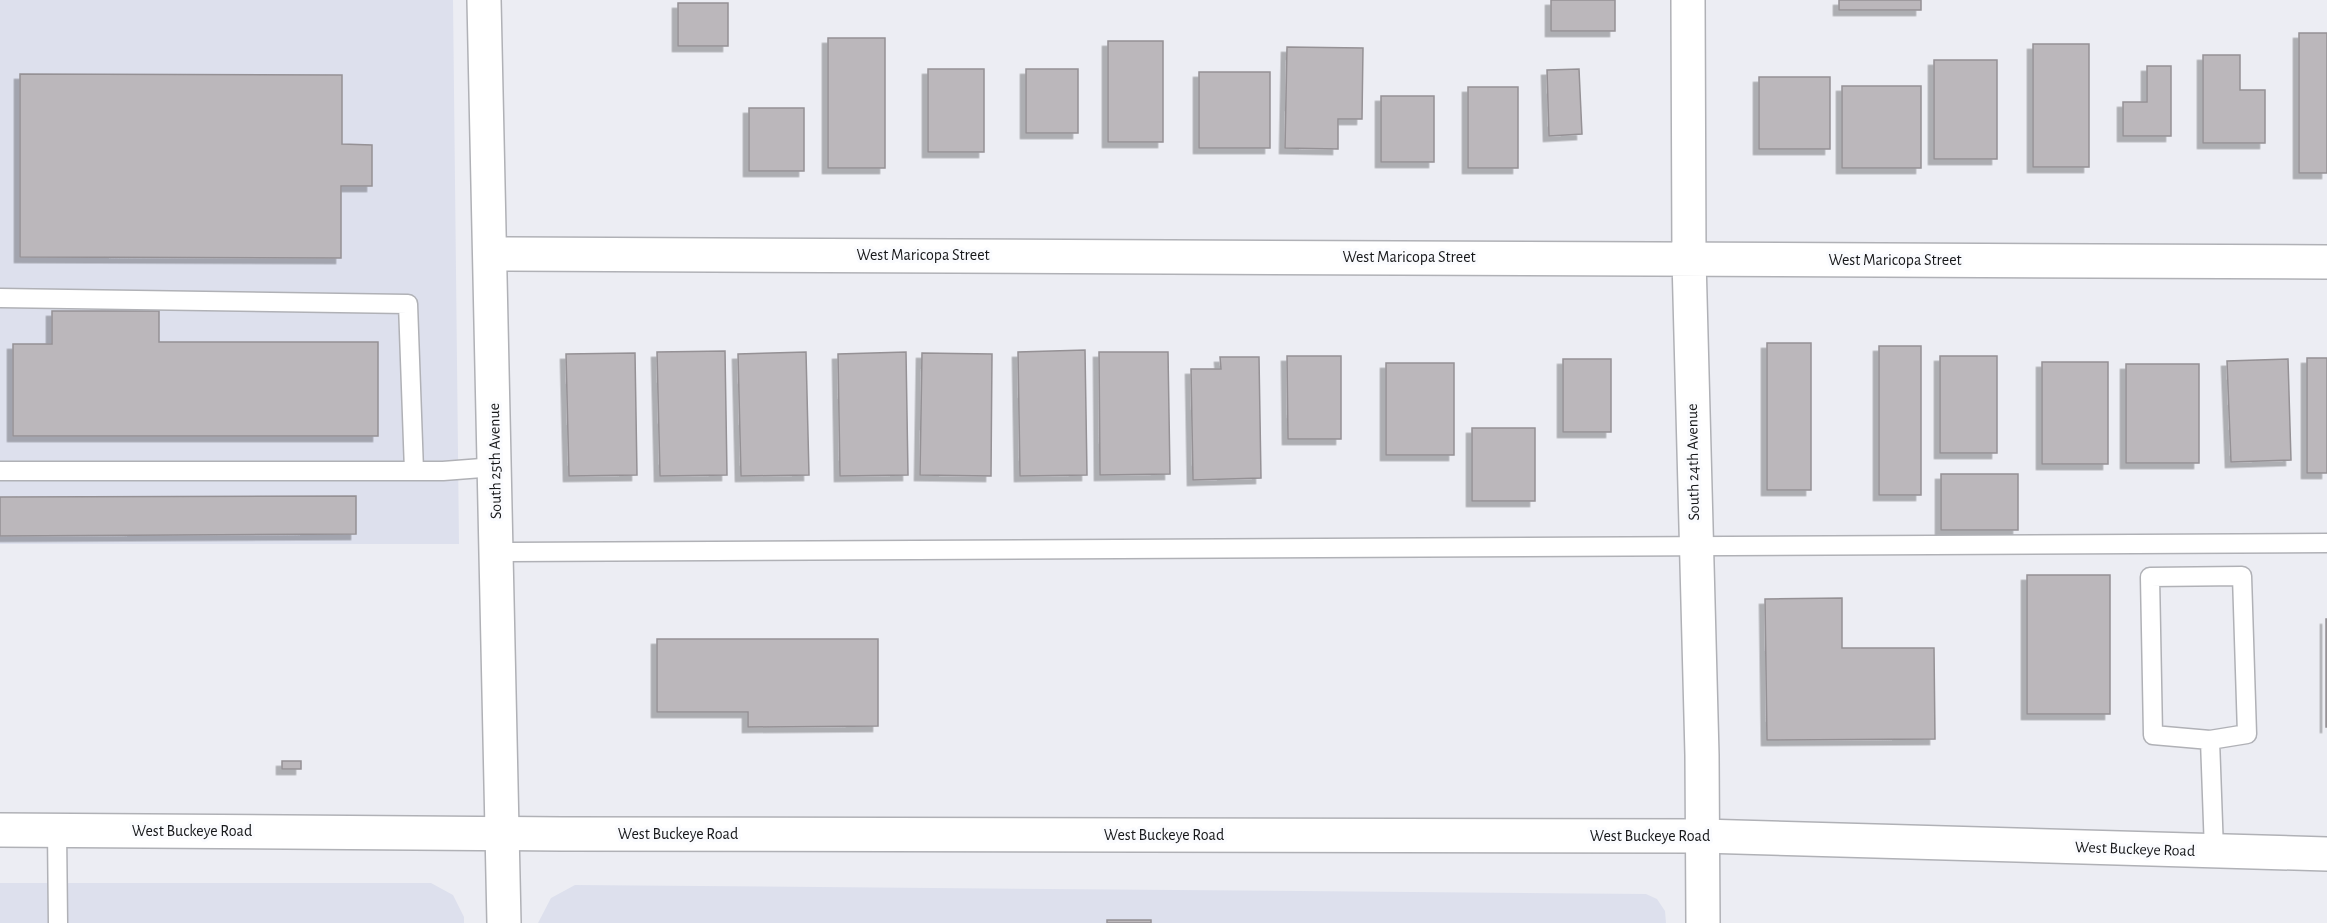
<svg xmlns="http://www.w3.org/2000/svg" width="2327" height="923" viewBox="0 0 2327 923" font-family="'Alegreya Sans',sans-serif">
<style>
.built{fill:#dde0ed}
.building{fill:#bbb7bb;stroke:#959195;stroke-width:1.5;filter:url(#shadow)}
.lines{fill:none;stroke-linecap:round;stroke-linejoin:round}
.service-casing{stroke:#b0b1b6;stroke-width:21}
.minor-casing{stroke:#b0b1b6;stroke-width:36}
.secondary-casing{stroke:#b0b1b6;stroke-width:36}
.service{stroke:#fff;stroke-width:18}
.minor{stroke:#fff;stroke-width:33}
.secondary{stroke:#fff;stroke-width:33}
.labels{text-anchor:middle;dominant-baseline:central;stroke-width:6;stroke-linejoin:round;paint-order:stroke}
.street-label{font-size:16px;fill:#17181a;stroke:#fafbfe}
</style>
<defs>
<filter id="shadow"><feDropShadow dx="-5.5" dy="5.5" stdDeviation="0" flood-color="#0004"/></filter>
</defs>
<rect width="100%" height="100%" fill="#ecedf3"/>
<path class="built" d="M0,0H453L459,544H0Z
M0,883H431L453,895L464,917V923H0Z
M575,885L1646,894L1657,899L1665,911L1666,923H538L551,898Z"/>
<path class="building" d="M1551,0H1615V31H1551Z
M1839,0H1921V10H1839Z
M678,3H728V46H678Z
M2299,33H2327V173H2299Z
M828,38H885V168H828Z
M1108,41H1163V142H1108Z
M2033,44H2089V167H2033Z
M1287,47L1363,48L1362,119H1338V149L1285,148Z
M2203,55H2240V90H2265V143H2203Z
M1934,60H1997V159H1934Z
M2147,66H2171V136H2123V102H2147Z
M928,69H984V152H928Z
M1026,69H1078V133H1026Z
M1579,69L1582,134L1549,136L1547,70Z
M1199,72H1270V148H1199Z
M20,74L342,75V144L372,145V186H341V258L20,257Z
M1759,77H1830V149H1759Z
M1842,86H1921V168H1842Z
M1468,87H1518V168H1468Z
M1381,96H1434V162H1381Z
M749,108H804V171H749Z
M52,311H159V342H378V436H13V344H52Z
M1767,343H1811V490H1767Z
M1879,346H1921V495H1879Z
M1085,350L1087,475L1020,476L1018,352Z
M725,351L727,475L660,476L657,352Z
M806,352L809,475L741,476L738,354Z
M906,352L908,475L840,476L838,354Z
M1099,352H1168L1170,474L1100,475Z
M635,353L637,475L569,476L566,354Z
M922,353L992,354L991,476L920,475Z
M1287,356H1341V439H1288Z
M1940,356H1997V453H1940Z
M1220,357H1259L1261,478L1193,480L1191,369H1221Z
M2307,358H2327V473H2307Z
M1563,359H1611V432H1563Z
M2288,359L2291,460L2231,462L2227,361Z
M2042,362H2108V464H2042Z
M1386,363H1454V455H1386Z
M2126,364H2199V463H2126Z
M1472,428H1535V501H1472Z
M1941,474H2018V530H1941Z
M356,496V534L0,536V497Z
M2027,575H2110V714H2027Z
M1842,598V648H1934L1935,739L1767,740L1765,599Z
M2326,619H2327V727H2326Z
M657,639H878V726L748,727V712H657Z
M282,761H301V769H282Z
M1107,920H1151V923H1107Z"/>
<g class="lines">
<defs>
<path id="service" d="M0,298L408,304L414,471
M0,471H443L495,467
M497,552L2327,543
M2210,740L2153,735L2150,577L2242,576L2247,734L2210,740L2214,851
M57,830L58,923"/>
<path id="minor" d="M484,0L504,923
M1688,0L1689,259L1702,755L1703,923
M490,254L2327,262"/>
<path id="secondary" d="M0,830L562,834L1702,836L2327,854"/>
</defs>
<use href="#service" class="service-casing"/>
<use href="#minor" class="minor-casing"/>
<use href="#secondary" class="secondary-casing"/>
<use href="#service" class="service"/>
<use href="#minor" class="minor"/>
<use href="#secondary" class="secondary"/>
</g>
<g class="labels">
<g class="street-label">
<text x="923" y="255">West Maricopa Street</text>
<text x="1409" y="257">West Maricopa Street</text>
<text x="1895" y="260">West Maricopa Street</text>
<text transform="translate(495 461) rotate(-91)">South 25th Avenue</text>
<text transform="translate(1693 462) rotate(-91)">South 24th Avenue</text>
<text x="192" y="831">West Buckeye Road</text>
<text x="678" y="834">West Buckeye Road</text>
<text x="1164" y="835">West Buckeye Road</text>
<text x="1650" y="836">West Buckeye Road</text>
<text transform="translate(2135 849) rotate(2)">West Buckeye Road</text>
</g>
</g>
</svg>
